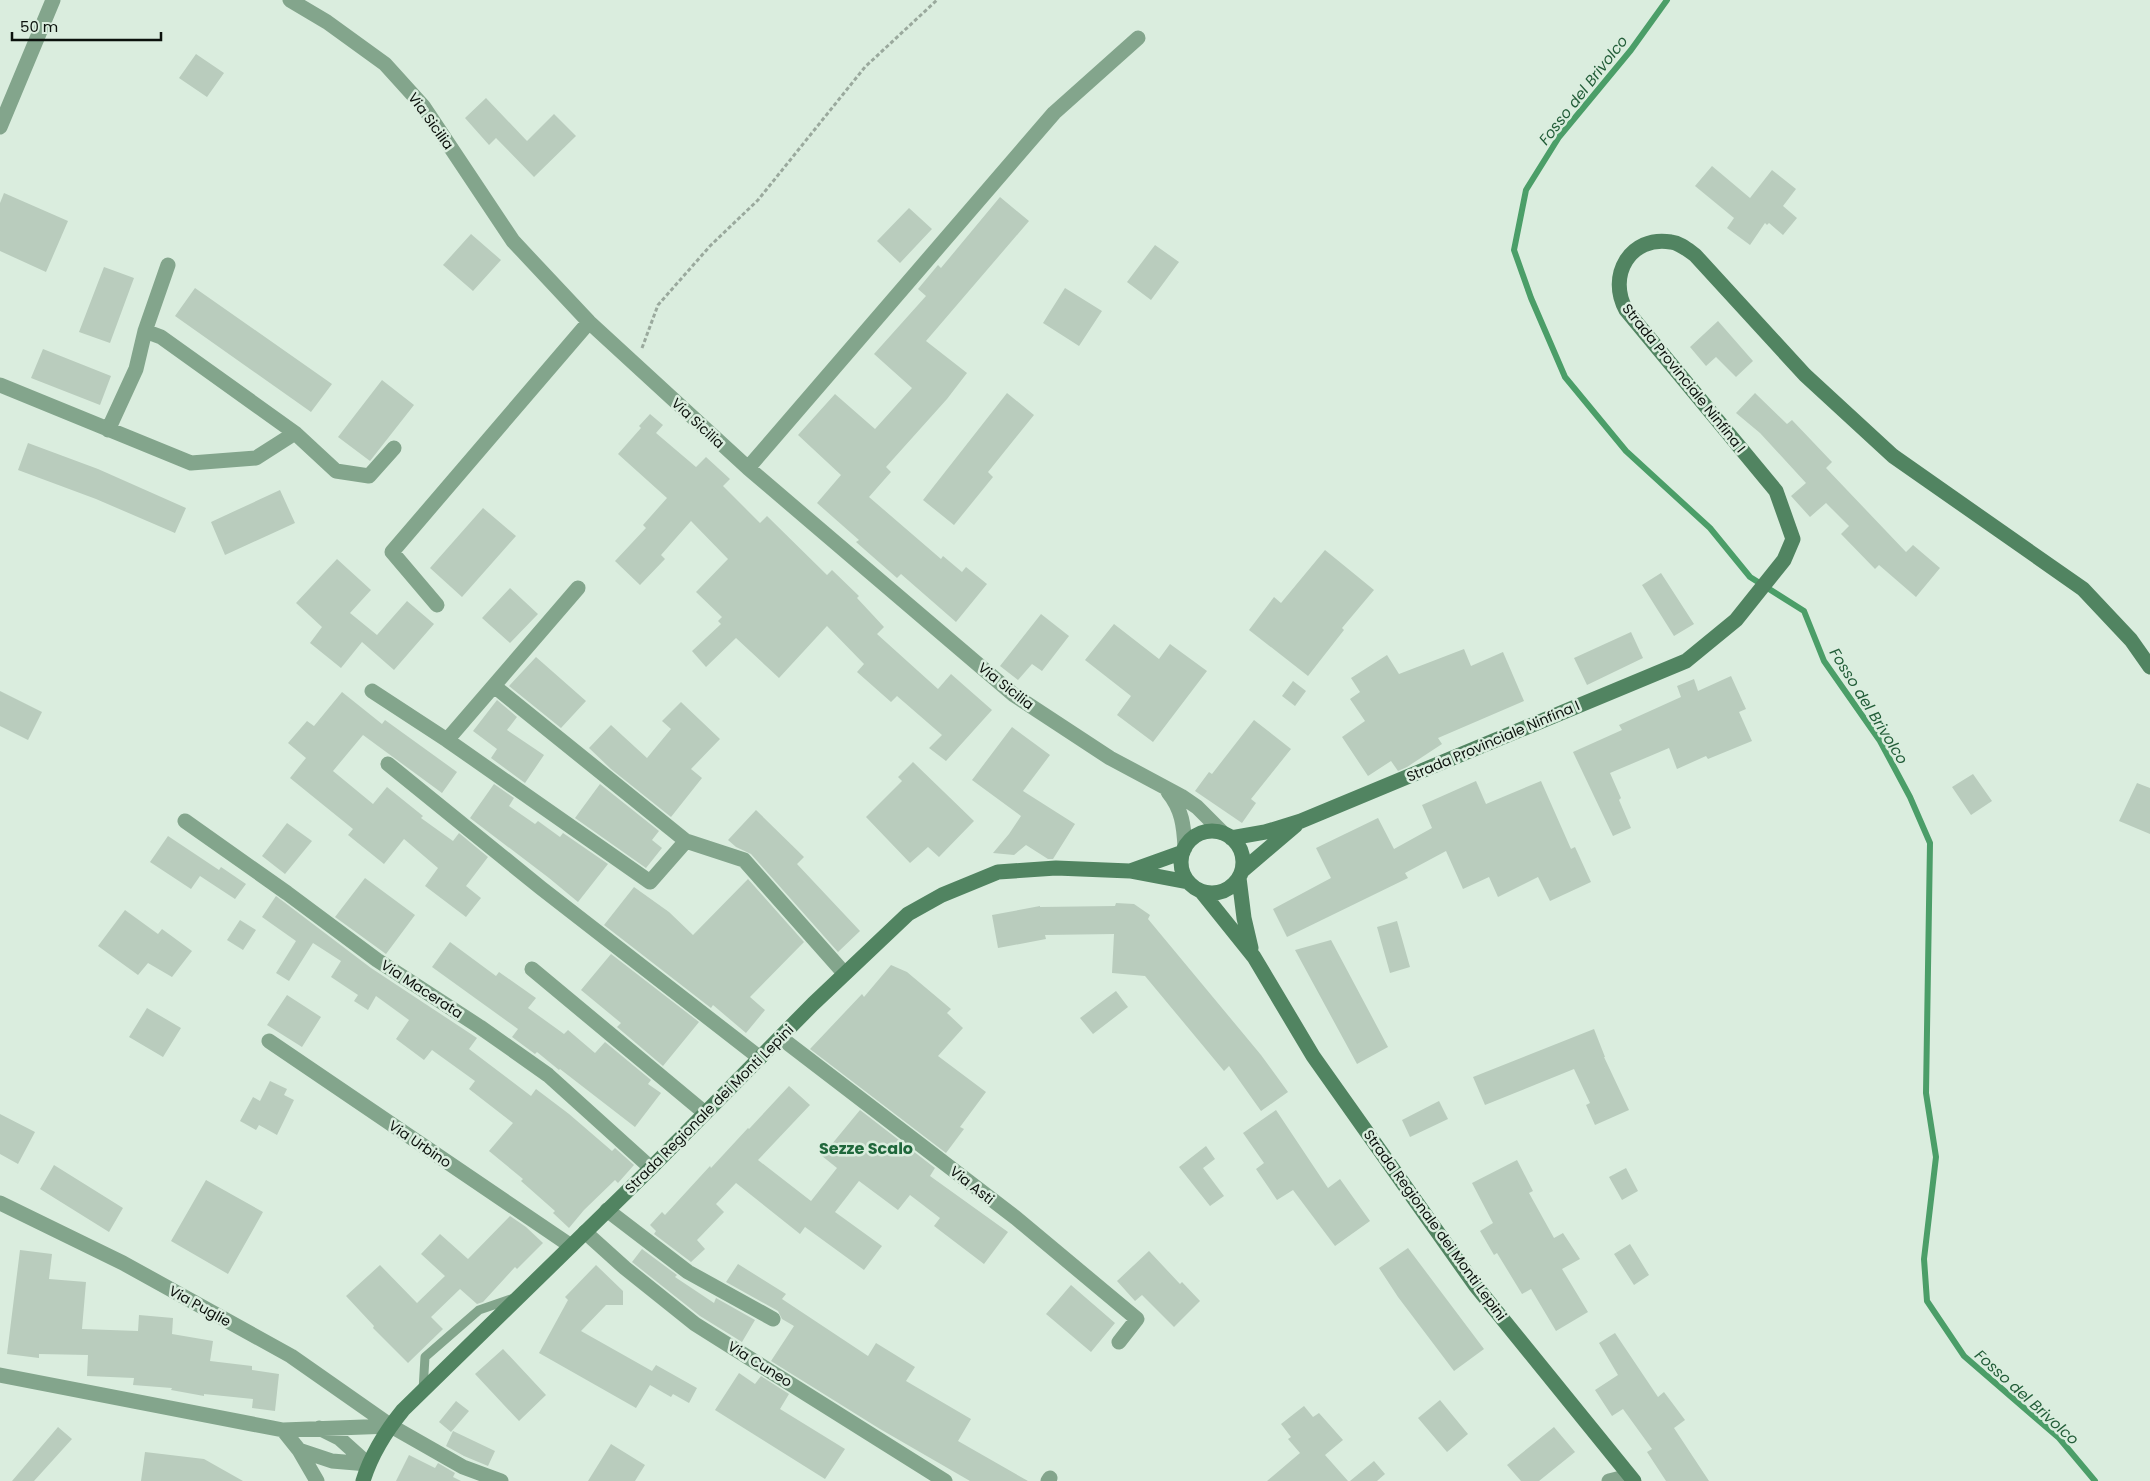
<svg xmlns="http://www.w3.org/2000/svg" width="2150" height="1481" viewBox="0 0 2150 1481" font-family="Poppins,sans-serif">
<style>
.lines{fill:none;stroke-linecap:round;stroke-linejoin:round}
.stream{stroke:#4b9e68;stroke-width:6}
.building{fill:#b9ccbd}
.path{stroke:#9aa99d;stroke-width:3;stroke-dasharray:4 2.5;stroke-linecap:butt}
.lane{stroke:#83a58c;stroke-width:9}
.street{stroke:#83a58c;stroke-width:15}
.secondary{stroke:#518461;stroke-width:15}
.labels{text-anchor:middle;dominant-baseline:central;stroke-width:5;stroke-linejoin:round;paint-order:stroke}
.street-label{font-size:14px;fill:#0b110c;stroke:#daedde}
.water-label{font-size:15px;font-style:italic;fill:#225d38;stroke:#daedde}
.quarter-label{font-size:16px;font-weight:bold;fill:#1f673b;stroke:#daedde}
</style>
<rect width="100%" height="100%" fill="#daedde"/>
<g class="lines">
<path class="stream" d="M1667,0L1631,50L1559,137L1526,190L1514,250L1531,298L1565,377L1626,451L1710,528L1750,577L1804,611L1824,661L1880,741L1910,797L1930,843L1926,1093L1936,1157L1924,1259L1927,1301L1964,1356L2059,1438L2095,1481"/>
</g>
<path class="building" d="M196,54L224,73L207,97L179,78Z
M486,98L527,141L554,114L576,136L534,177L496,138L489,145L465,118Z
M1712,166L1750,198L1772,170L1796,189L1783,206L1797,218L1783,235L1769,223L1767,225L1765,223L1750,245L1727,228L1734,218L1695,186Z
M4,193L68,221L46,272L0,251V203Z
M1000,197L1029,221L926,341L967,373L947,399L886,467L891,472L869,497L941,559L943,556L962,572L966,567L987,584L956,622L901,574L897,578L856,542L859,540L817,503L841,475L798,435L835,394L875,429L912,388L874,354L926,296L918,289L938,265L941,268Z
M909,208L932,229L900,263L877,241Z
M471,234L501,260L473,291L443,265Z
M1155,245L1179,262L1151,300L1127,282Z
M104,267L134,278L110,343L79,332Z
M195,288L332,384L311,412L175,316Z
M1065,288L1102,311L1079,346L1043,323Z
M1718,321L1753,361L1736,377L1716,357L1706,366L1690,347Z
M43,349L111,376L100,405L31,378Z
M382,380L414,405L370,461L338,437Z
M1007,393L1034,415L988,472L993,477L954,525L923,500Z
M1755,393L1787,424L1792,420L1832,462L1826,468L1906,552L1913,545L1940,568L1916,597L1879,565L1875,569L1841,534L1849,526L1826,503L1810,517L1791,496L1806,483L1760,433L1736,413Z
M650,414L663,425L656,433L696,467L706,457L730,479L723,486L760,523L767,516L827,575L832,570L859,596L857,598L884,627L877,634L938,689L951,674L992,710L946,761L929,748L942,735L897,696L891,702L857,672L864,664L827,626L779,678L736,638L706,667L692,651L721,624L718,621L722,617L696,592L728,559L691,521L661,555L665,559L640,585L615,561L646,528L643,525L667,498L618,454L641,428L639,426Z
M28,443L98,469L186,508L175,533L96,499L18,470Z
M280,490L295,523L225,555L211,522Z
M483,508L516,536L462,597L430,568Z
M1325,550L1374,590L1342,628L1344,630L1308,676L1249,630L1274,597L1281,603Z
M337,559L371,590L350,613L377,635L407,601L434,624L394,670L362,642L341,668L310,643L322,627L296,603Z
M1661,573L1694,624L1674,636L1642,585Z
M510,588L538,614L510,643L482,618Z
M1041,614L1069,636L1042,671L1032,664L1018,680L1000,666Z
M1114,624L1159,659L1170,644L1207,671L1153,742L1117,715L1131,696L1085,660Z
M1631,632L1643,658L1587,685L1574,658Z
M1464,649L1471,666L1503,652L1524,701L1438,738L1442,744L1407,767L1398,771L1391,761L1368,776L1342,737L1365,721L1350,699L1360,692L1351,678L1387,655L1399,674Z
M536,657L586,701L561,728L509,686Z
M1731,676L1746,709L1739,712L1752,741L1708,759L1706,756L1677,769L1669,748L1610,773L1621,798L1619,800L1631,828L1613,836L1573,752L1622,730L1619,725L1681,697L1677,686L1694,679L1698,691Z
M1293,681L1306,691L1295,706L1282,696Z
M0,691L42,712L28,740L0,726Z
M342,692L382,724L385,720L457,772L442,793L363,735L333,771L373,804L387,787L423,816L421,818L453,841L459,833L488,857L466,886L481,898L466,917L425,886L438,868L404,839L384,864L348,835L353,829L290,778L306,758L288,743L307,721L314,726Z
M497,700L517,717L507,730L544,755L525,783L491,758L497,749L473,731Z
M681,702L720,739L691,769L702,778L671,817L611,769L589,748L611,725L647,758L671,729L662,721Z
M1254,720L1291,749L1251,799L1256,803L1242,823L1195,791L1209,772L1212,774Z
M1012,727L1050,755L1023,791L1075,824L1053,859H1048L1026,845L1014,855L993,853L1009,834L1021,816L972,780Z
M913,762L974,821L939,857L928,847L910,863L866,817L902,781L898,777Z
M1973,774L1992,801L1971,815L1952,787Z
M1476,781L1486,804L1541,781L1571,849L1575,847L1591,882L1550,901L1538,877L1498,897L1489,877L1463,889L1446,851L1405,873L1408,878L1287,937L1273,909L1331,878L1316,848L1378,818L1394,849L1432,828L1422,805Z
M2137,783L2150,788V834L2119,821Z
M494,784L514,798L509,806L535,824L538,821L560,837L563,833L608,864L578,902L549,878L470,818Z
M600,784L659,831L652,840L662,848L646,868L575,818Z
M756,810L804,857L797,864L860,931L838,952L751,854L736,847L728,840Z
M287,823L312,841L285,874L262,856Z
M168,836L219,870L221,867L246,884L235,899L200,876L191,889L150,862Z
M365,878L415,915L386,954L335,917Z
M748,879L804,942L750,997L765,1010L746,1033L713,1005L711,1008L604,925L634,887L669,912L693,935Z
M276,896L371,968L477,1038L469,1049L531,1096L536,1089L569,1114L612,1151L615,1148L634,1165L618,1183L615,1180L584,1210L569,1228L553,1213L555,1211L521,1181L523,1179L489,1151L513,1123L469,1089L475,1081L432,1050L424,1060L396,1039L409,1020L376,996L368,1010L354,1001L358,995L331,977L341,961L313,943L289,981L276,973L296,941L262,917Z
M1116,903L1134,904L1150,915L1148,919L1261,1055L1288,1092L1261,1111L1229,1066L1224,1071L1145,976L1112,973L1114,934L1045,935L1046,939L998,948L992,915L1040,906V907L1115,906Z
M125,910L158,934L162,929L192,951L172,977L148,963L138,975L98,946Z
M240,920L256,930L243,950L227,940Z
M1397,921L1410,967L1390,973L1377,927Z
M1331,940L1388,1047L1357,1064L1295,950Z
M450,942L496,976L499,972L536,998L528,1008L564,1034L568,1030L595,1053L605,1042L651,1080L648,1084L661,1093L635,1127L560,1069L559,1070L537,1052L535,1054L512,1037L518,1029L432,967Z
M611,954L699,1022L663,1066L617,1027L621,1023L581,990Z
M891,965L907,972L951,1009L947,1013L963,1028L938,1056L986,1092L960,1127L964,1129L946,1153L810,1049L862,994L864,997Z
M1116,991L1128,1007L1093,1034L1080,1018Z
M287,995L321,1017L302,1047L267,1025Z
M147,1008L181,1028L163,1057L129,1037Z
M1594,1029L1605,1057H1604L1629,1110L1595,1125L1586,1105L1590,1103L1574,1069L1485,1105L1473,1077Z
M270,1081L287,1089L284,1095L294,1100L277,1135L259,1125L256,1130L240,1121L253,1097L260,1101Z
M789,1086L810,1105L758,1160L811,1201L837,1168L822,1156L860,1110L935,1168L930,1176L1008,1232L984,1264L934,1226L940,1218L910,1195L898,1210L859,1181L835,1212L882,1246L864,1270L805,1227L800,1234L736,1183L716,1204L724,1212L697,1240L705,1249L691,1262L654,1234L656,1231L650,1225L662,1212L665,1215L710,1166L711,1168L748,1128L749,1129Z
M1439,1101L1448,1119L1410,1137L1402,1120Z
M1276,1110L1328,1188L1340,1179L1370,1221L1335,1246L1293,1190L1277,1200L1256,1169L1264,1163L1243,1133Z
M0,1114L35,1132L18,1164L0,1154Z
M1206,1146L1215,1159L1203,1168L1224,1196L1210,1206L1179,1167Z
M1517,1160L1533,1191L1529,1193L1554,1238L1563,1233L1580,1259L1562,1269L1588,1312L1556,1331L1531,1289L1522,1294L1497,1253L1494,1255L1480,1231L1493,1223L1472,1183Z
M54,1165L123,1208L109,1232L40,1189Z
M1626,1168L1638,1191L1622,1200L1609,1177Z
M206,1180L263,1212L228,1274L171,1241Z
M510,1216L526,1227L543,1243L517,1269L515,1267L483,1302L477,1304L460,1289L431,1317L443,1329L408,1363L373,1328L374,1326L346,1296L380,1265L417,1303L445,1276L421,1254L440,1234L468,1259Z
M1630,1244L1649,1275L1634,1285L1614,1254Z
M1408,1248L1484,1349L1454,1371L1398,1297L1379,1268Z
M642,1249L677,1275L675,1277L714,1303L716,1298L755,1320L742,1342L700,1316L632,1262Z
M20,1250L52,1254L49,1279L86,1282L82,1329L138,1331L139,1315L173,1318L172,1334L213,1341L210,1361L252,1366V1370L279,1374L275,1411L252,1408L253,1399L204,1394V1396L171,1390L172,1388L133,1385L134,1378L87,1376L88,1355L39,1354V1358L7,1354Z
M1149,1251L1180,1284L1182,1282L1200,1301L1174,1327L1142,1295L1135,1301L1117,1281Z
M738,1264L786,1294L782,1299L868,1356L876,1343L915,1367L906,1381L971,1419L958,1441L1028,1481H970L880,1429L771,1361L794,1326L782,1319L778,1311L726,1282Z
M596,1265L623,1291V1305H606L581,1331L652,1371L656,1365L697,1388L689,1403L673,1394L671,1397L650,1385L636,1408L539,1353L568,1300L565,1297Z
M1071,1285L1115,1323L1091,1352L1046,1314Z
M1615,1333L1658,1397L1664,1392L1685,1420L1674,1428L1709,1481H1666L1647,1452L1652,1449L1623,1409L1612,1416L1595,1390L1618,1375L1599,1343Z
M503,1349L546,1395L519,1421L475,1374Z
M739,1373L755,1384L761,1376L789,1394L780,1409L845,1449L825,1479L715,1410Z
M1440,1400L1468,1434L1447,1452L1418,1418Z
M456,1401L469,1411L451,1432L439,1422Z
M1304,1406L1313,1417L1319,1413L1343,1440L1325,1455L1348,1481H1267L1300,1453L1288,1439L1291,1437L1281,1424Z
M58,1427L72,1439L34,1481H12Z
M1554,1427L1575,1452L1539,1481H1521L1507,1465Z
M453,1431L495,1451L488,1466L464,1456L446,1446Z
M611,1444L645,1465L635,1481H588Z
M145,1452L204,1459L243,1481H141Z
M409,1455L435,1468L438,1463L455,1473L453,1477L461,1481H396Z
M1374,1461L1385,1474L1377,1481H1350Z"/>
<g class="lines">
<path class="path" d="M642,348L658,305L710,246L758,200L865,67L937,0"/>
<path class="lane" d="M423,1390L425,1357L479,1310L514,1298"/>
<path class="street" d="M290,0L327,22L385,64L423,106L513,241L589,322L748,468L1014,695L1110,758L1181,796L1197,807L1223,833
M0,127L53,0
M145,331L161,337L295,433L336,471L369,476L394,448
M0,385L191,463L256,458L295,433
M108,430L136,369L145,331L168,265
M748,468L1054,113L1138,38
M437,605L392,552L589,322
M494,686L686,841
M372,691L447,740L650,882L686,841L744,860L844,973
M447,740L578,588
M388,764L541,888L760,1058
M1168,792C1182,809 1184,826 1185,848
M185,821L287,893L377,960L480,1027L548,1075L651,1168
M532,969L705,1113
M781,1038L1016,1218L1137,1319L1119,1342
M269,1041L571,1246
M0,1203L123,1263L291,1356L391,1426L463,1467L501,1481
M607,1210L688,1272L773,1319
M585,1232L625,1268L695,1324L945,1481
M0,1375L283,1430L391,1426
M319,1428L339,1438L368,1464
M283,1430L299,1450L317,1481
M299,1450L332,1461L368,1464
M1048,1481L1050,1478
M1609,1481L1629,1476"/>
<path class="secondary" d="M1181 862a31 31 0 1 1 62 0a31 31 0 1 1-62 0Z
M1231,838L1265,832L1301,821L1686,661L1736,620L1784,560L1793,539L1776,491L1626,310C1607,276 1630,235 1671,242C1680,243 1688,250 1695,255L1805,375L1893,456L2083,589L2131,640L2150,667
M1130,871L1183,852
M1242,871L1296,825
M1239,878L1244,918L1251,948
M1201,891L1254,957L1313,1056L1475,1285L1634,1481
M363,1481C371,1455 386,1431 403,1410L651,1168L813,1004L908,914L942,895L998,872L1056,868L1130,871L1188,882"/>
</g>
<g class="labels">
<g class="street-label">
<text transform="translate(431 121) rotate(54)">Via Sicilia</text>
<text transform="translate(1684 378) rotate(51)">Strada Provinciale Ninfina I</text>
<text transform="translate(698 423) rotate(43)">Via Sicilia</text>
<text transform="translate(1006 686) rotate(38)">Via Sicilia</text>
<text transform="translate(1493 741) rotate(-23)">Strada Provinciale Ninfina I</text>
<text transform="translate(422 989) rotate(33)">Via Macerata</text>
<text transform="translate(709 1109) rotate(-45)">Strada Regionale dei Monti Lepini</text>
<text transform="translate(420 1144) rotate(34)">Via Urbino</text>
<text transform="translate(972 1185) rotate(38)">Via Asti</text>
<text transform="translate(1435 1225) rotate(54)">Strada Regionale dei Monti Lepini</text>
<text transform="translate(200 1306) rotate(29)">Via Puglie</text>
<text transform="translate(760 1364) rotate(32)">Via Cuneo</text>
</g>
<g class="water-label">
<text transform="translate(1583 90) rotate(-52)">Fosso del Brivolco</text>
<text transform="translate(1869 706) rotate(58)">Fosso del Brivolco</text>
<text transform="translate(2027 1397) rotate(42)">Fosso del Brivolco</text>
</g>
<g class="quarter-label">
<text x="866" y="1148">Sezze Scalo</text>
</g>
</g>
<path d="M12 32v8h149v-8" fill="none" stroke="#0b110c" stroke-width="2.5"/>
<text x="20" y="32" font-size="15" fill="#0b110c" stroke="#daedde" stroke-width="4" paint-order="stroke">50 m</text>
</svg>
